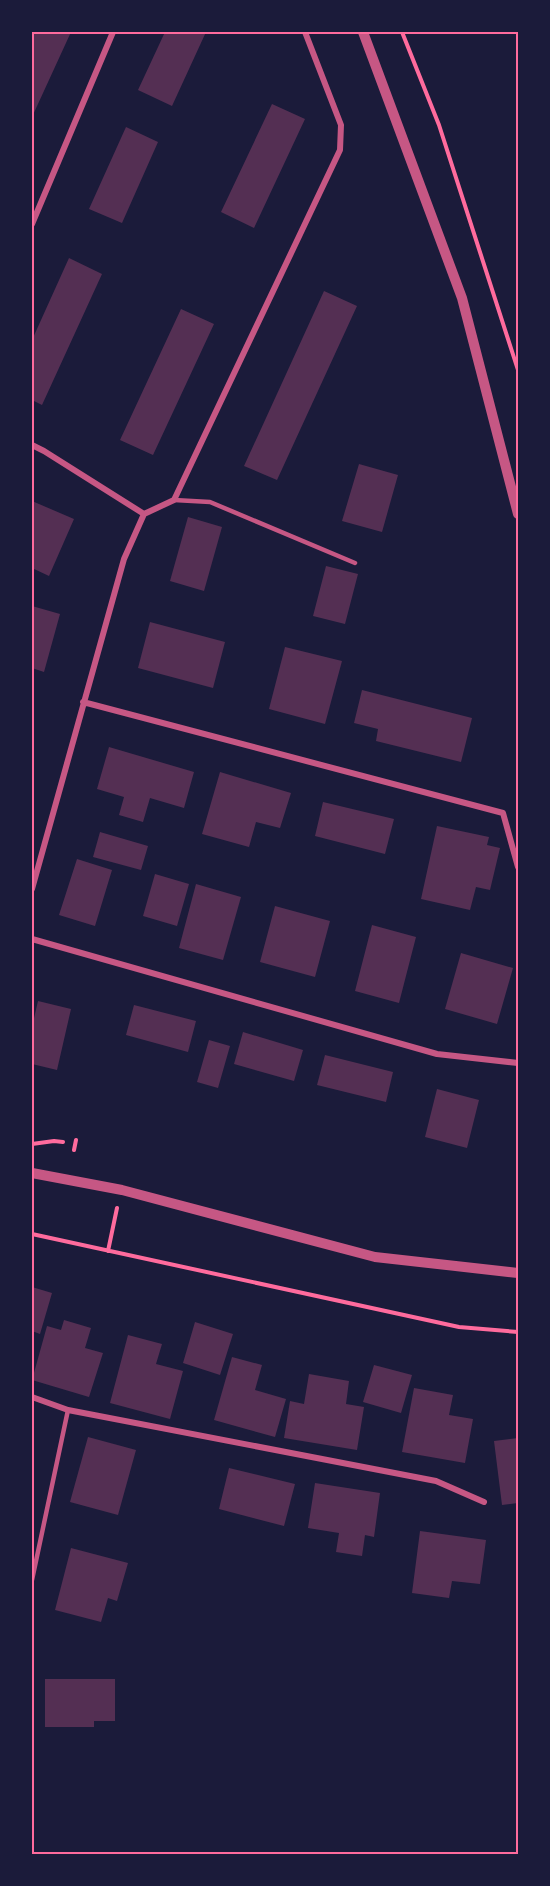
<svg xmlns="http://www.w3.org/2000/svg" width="550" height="1886" viewBox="0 0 550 1886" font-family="Raleway,sans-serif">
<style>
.building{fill:#542f53}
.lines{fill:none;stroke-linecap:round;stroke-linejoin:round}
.path{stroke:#ff6b9d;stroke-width:4}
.service{stroke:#c65784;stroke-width:4.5}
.minor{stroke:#c65784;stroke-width:6}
.tertiary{stroke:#c65784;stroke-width:10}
.neatline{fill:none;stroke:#ff6b9d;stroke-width:2}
</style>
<rect width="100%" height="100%" fill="#1b1b3a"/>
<path class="building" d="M33,32H71L32,117V34Z
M165,32H206L172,106L138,90Z
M272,104L305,119L254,228L221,212Z
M126,127L158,142L122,223L89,209Z
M69,258L102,274L42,405L32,400V340Z
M324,291L357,306L277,480L244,466Z
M181,309L214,324L153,455L120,440Z
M359,464L398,475L382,532L342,521Z
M32,501L74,519L49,576L32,568Z
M188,517L222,527L204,591L170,581Z
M326,566L358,574L345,624L313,616Z
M32,606L60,614L44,672L32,668Z
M150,622L225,642L213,688L138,668Z
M285,647L342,661L325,724L269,709Z
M362,690L472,718L461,762L376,741L378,729L354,723Z
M109,747L194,772L184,808L150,798L143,822L119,815L124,797L97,789Z
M220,772L291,793L280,828L256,822L249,847L202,834Z
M323,802L394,819L385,854L315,836Z
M437,826L489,837L487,845L500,848L490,890L476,887L470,910L421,899Z
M100,832L148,846L141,870L93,857Z
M77,859L112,870L95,926L59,915Z
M155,874L189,884L177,926L143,916Z
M196,884L241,897L223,960L179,948Z
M275,906L330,921L315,977L260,962Z
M372,925L416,937L399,1003L355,991Z
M461,953L513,968L497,1024L445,1009Z
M38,1001L71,1009L57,1070L32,1064V1027Z
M134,1005L196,1021L188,1052L126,1035Z
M243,1032L303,1050L294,1081L234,1064Z
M209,1040L230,1046L218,1088L197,1082Z
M325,1055L393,1072L386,1102L317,1085Z
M437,1089L479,1100L467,1148L425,1137Z
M32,1287L52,1293L40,1334L32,1331Z
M64,1320L91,1328L85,1348L103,1353L89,1397L32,1380L47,1326L61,1330Z
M195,1322L233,1334L220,1375L183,1363Z
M128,1335L162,1344L156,1364L183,1371L170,1419L110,1403Z
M232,1357L262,1365L255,1390L286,1399L275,1437L214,1420Z
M374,1365L412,1375L401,1413L363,1402Z
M309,1374L349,1381L346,1404L364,1407L357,1450L284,1438L290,1401L304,1404Z
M414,1388L453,1395L449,1415L473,1419L465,1463L402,1452Z
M88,1437L136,1450L118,1515L70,1502Z
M518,1438V1503L502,1505L494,1441Z
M229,1468L295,1484L284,1526L219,1509Z
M315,1483L380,1493L374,1537L365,1535L362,1556L336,1552L339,1533L308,1528Z
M420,1531L486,1540L480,1584L452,1581L449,1598L412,1593Z
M71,1548L128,1563L117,1601L108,1598L101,1622L55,1610Z
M45,1679H115V1721H94V1727H45Z"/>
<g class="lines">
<path class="path" d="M402,32L439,125L518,370
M32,1144L54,1141L63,1142
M74,1150L76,1140
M32,1234L459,1327L518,1332
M108,1251L117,1208"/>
<path class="service" d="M174,500L210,502L355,563
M32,1580L68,1410"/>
<path class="minor" d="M32,224L113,32
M32,445L44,451L144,514L124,559L32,889
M144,514L174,500L340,150L341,125L305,32
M83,702L503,813L518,867
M32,939L437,1054L518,1063
M32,1397L68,1410L436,1481L484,1502"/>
<path class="tertiary" d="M363,32L462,298L518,514
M32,1173L122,1190L375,1257L518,1273"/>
</g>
<rect width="550" height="1886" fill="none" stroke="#1b1b3a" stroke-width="66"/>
<rect x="33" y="33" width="484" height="1820" class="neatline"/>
</svg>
